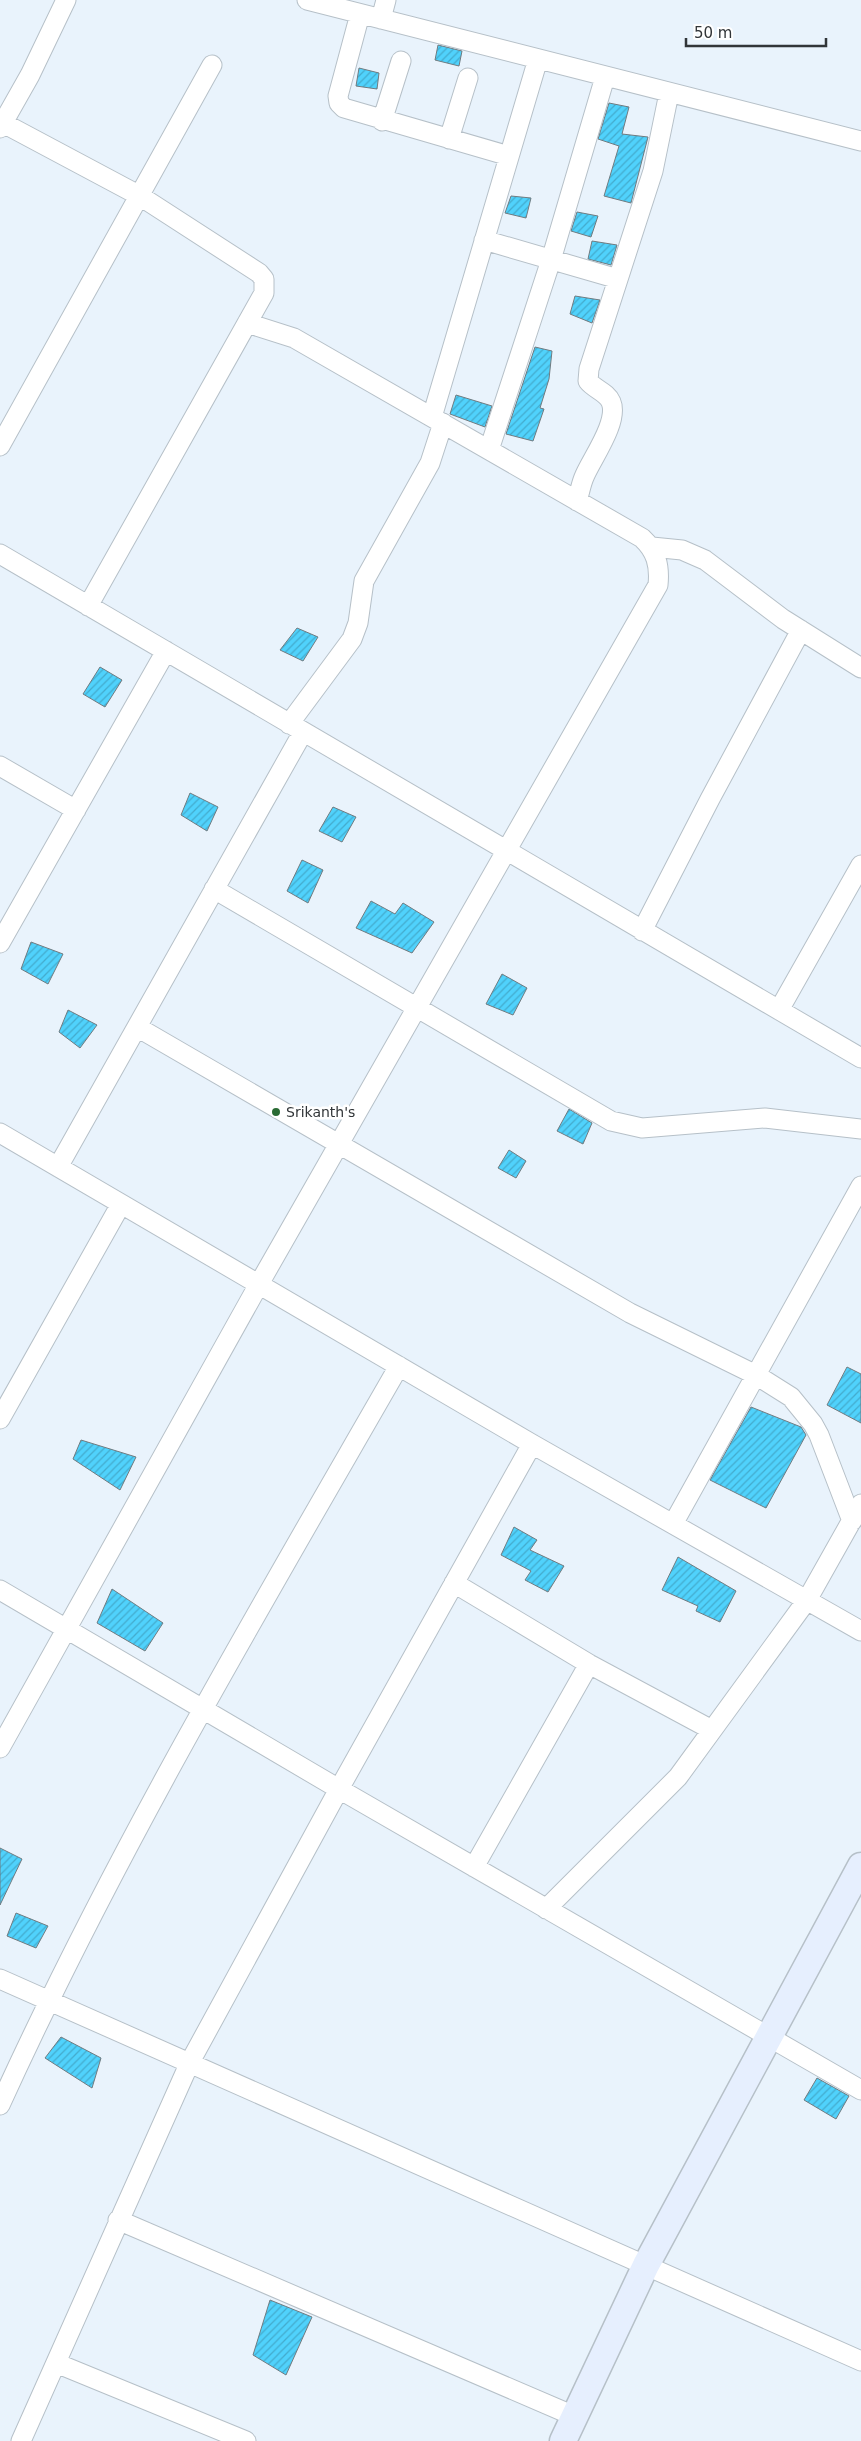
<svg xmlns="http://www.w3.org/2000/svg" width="861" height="2441" viewBox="0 0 861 2441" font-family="'DejaVu Sans',sans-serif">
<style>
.building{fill:url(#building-hatch);stroke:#707b80}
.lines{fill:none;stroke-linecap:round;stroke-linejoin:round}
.minor-casing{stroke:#b6c0c8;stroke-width:21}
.secondary-casing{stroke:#b6c0c8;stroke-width:29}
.minor{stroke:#fff;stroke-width:19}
.secondary{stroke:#e6effe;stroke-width:26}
.poi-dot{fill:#296a33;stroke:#fff;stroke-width:2}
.labels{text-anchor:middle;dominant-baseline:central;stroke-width:5;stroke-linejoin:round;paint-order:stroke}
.poi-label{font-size:14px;fill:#313538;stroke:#fff;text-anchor:start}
</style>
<defs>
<pattern id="building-hatch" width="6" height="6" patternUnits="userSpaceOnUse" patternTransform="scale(1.25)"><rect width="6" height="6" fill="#50d2fc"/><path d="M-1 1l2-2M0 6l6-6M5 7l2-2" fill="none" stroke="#43abcd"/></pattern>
</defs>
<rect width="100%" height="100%" fill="#e9f3fc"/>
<path class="building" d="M438,45L462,51L459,66L435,60Z
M359,68L379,73L377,89L356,86Z
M609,103L629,107L622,134L648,137L631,203L604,196L619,146L598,139Z
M511,196L531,198L526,218L505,213Z
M577,212L598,216L591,237L571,231Z
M592,241L617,245L611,265L588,259Z
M575,296L600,300L592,323L570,314Z
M535,347L552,351L549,379L540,408L544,409L533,441L506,434Z
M456,395L492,406L485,427L450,414Z
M297,628L318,637L303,661L280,650Z
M100,667L122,680L105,707L83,694Z
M190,793L218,807L207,831L181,815Z
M333,807L356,817L342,842L319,831Z
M302,860L323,870L308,903L287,891Z
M371,901L395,914L403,903L434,922L412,953L356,928Z
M31,942L63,954L48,984L21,969Z
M502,974L527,988L513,1015L486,1004Z
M68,1010L97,1025L80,1048L59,1032Z
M569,1109L592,1123L583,1144L557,1131Z
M509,1150L526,1161L516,1178L498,1168Z
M847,1367L861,1374V1423L827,1405Z
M751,1407L801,1427L806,1435L766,1508L710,1480Z
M81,1440L136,1457L120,1490L73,1459Z
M514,1527L537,1540L530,1550L564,1566L548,1592L525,1580L531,1571L501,1555Z
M678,1557L736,1591L720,1622L696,1611L698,1606L662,1590Z
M112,1589L163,1623L145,1651L97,1623Z
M0,1848L22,1859L0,1905Z
M16,1913L48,1926L36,1948L7,1936Z
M61,2037L101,2058L92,2088L45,2058Z
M817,2078L849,2096L836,2119L804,2100Z
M270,2300L312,2317L286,2375L253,2355Z"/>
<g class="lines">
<defs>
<path id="minor" d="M307,0L861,141
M360,14L338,96L339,103L344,108L509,156
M381,19L386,0
M382,121L401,61
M3,123L140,196L259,273L264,279V293L88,606
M0,128L30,75L66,0
M449,139L468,78
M484,240L618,279
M432,417L538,59
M0,446L212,65
M489,450L551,260L605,77
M577,501C580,492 581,483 585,475C593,457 619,421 611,402C607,392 594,389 588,381L589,369L653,171L669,93
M652,547L682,550L705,560L783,619L861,668
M0,554L861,1058
M289,724L352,639L358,623L364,581L430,463L443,423
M0,766L76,810
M214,889L611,1121L642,1128L765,1118L861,1129
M642,931L710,799L801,630
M0,943L166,651
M779,1010L861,865
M137,1027L630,1313L756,1375L791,1397L813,1424L819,1435L852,1521
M0,1133L532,1444L861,1631
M58,1167L303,732
M0,1419L121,1204
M673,1524L861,1186
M454,1583L589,1664L712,1730
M0,1590L339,1789L861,2090
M0,1748L259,1284L658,585C660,565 656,551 642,538L294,338L247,323
M474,1867L589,1664
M546,1909L678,1777L807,1600L861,1504
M0,1979L861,2361
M0,2105C116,1850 260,1608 399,1366
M118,2220L574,2416
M56,2363L246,2441
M21,2441L190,2062L339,1789L532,1444"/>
<path id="secondary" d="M563,2441L646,2265L861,1866"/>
</defs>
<use href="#minor" class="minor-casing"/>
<use href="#secondary" class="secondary-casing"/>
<use href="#minor" class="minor"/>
<use href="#secondary" class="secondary"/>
</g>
<circle class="poi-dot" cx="276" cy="1112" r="5"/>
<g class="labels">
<g class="poi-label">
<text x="286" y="1112">Srikanth's</text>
</g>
</g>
<path d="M686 38v8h140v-8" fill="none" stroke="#313538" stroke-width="2.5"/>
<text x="694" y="38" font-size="15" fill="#313538" stroke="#ffffff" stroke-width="4" paint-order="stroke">50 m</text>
</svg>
